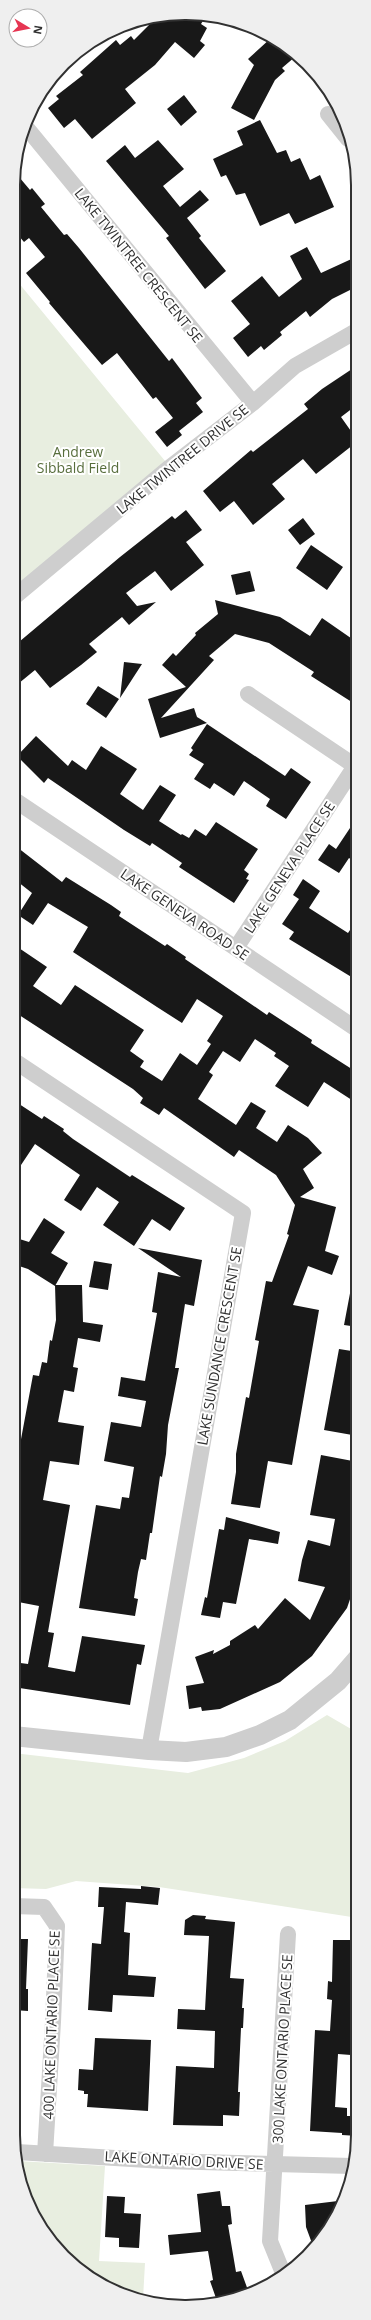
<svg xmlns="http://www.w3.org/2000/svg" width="371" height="2320" viewBox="0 0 371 2320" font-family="'Open Sans',sans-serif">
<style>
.green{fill:#e8eee0}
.building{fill:#181818}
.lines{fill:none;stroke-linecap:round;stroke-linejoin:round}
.minor{stroke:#cecece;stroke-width:16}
.tertiary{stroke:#cecece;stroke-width:20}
.labels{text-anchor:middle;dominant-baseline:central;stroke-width:4;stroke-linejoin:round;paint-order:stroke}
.street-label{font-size:14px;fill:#313131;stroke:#fff}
.park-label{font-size:14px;fill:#586e3d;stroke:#fff}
.rim{fill:none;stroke:#313131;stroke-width:2}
</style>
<rect width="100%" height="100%" fill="#fff"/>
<path class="green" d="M13,276L170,467L13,598Z
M327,1715L358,1733V1918L159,1887L76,1881L46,1889L13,1888V1753L188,1773L244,1758L285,1741Z
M18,2161L105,2166L99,2261L145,2263L143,2299L119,2294L63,2256L26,2200Z"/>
<path class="building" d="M197,13L206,16L201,24L207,28L200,41L205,45L194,58L175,42L155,65L125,89L136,103L92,139L75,119L64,128L48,108L59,99L56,96L83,75L80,72L116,40L120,45L131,36L134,40L155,19Z
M271,38L296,56L282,68L285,71L275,80L254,120L231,108L254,65L248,59Z
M184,95L197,112L181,126L167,109Z
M260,120L277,153L286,150L291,162L300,158L310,180L320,175L334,207L295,224L289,213L260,226L245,193L236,195L226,175L221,177L213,159L243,145L237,131Z
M158,140L184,169L163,186L180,207L200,190L209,200L187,218L201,236L199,238L226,271L205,289L166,238L169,236L106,161L125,145L135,158Z
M14,171L30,190L32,188L45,204L41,207L64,235L67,234L79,248L169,361L172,358L202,398L196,403L203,412L179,431L182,435L167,447L155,432L173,418L156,397L153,399L117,353L102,365L49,303L50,302L26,273L45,257L29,238L24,242L13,229Z
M307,247L321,273L358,256V286L332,299L310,317L306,311L280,332L282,335L264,350L261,346L248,357L233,338L250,324L231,301L262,276L279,297L302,279L290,256Z
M358,365V404L341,417L358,441L316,474L303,459L272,484L285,499L253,525L234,501L220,512L203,491L251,450L253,452L308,409L304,404L322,389Z
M186,510L202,530L186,542L204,565L171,591L155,571L126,593L137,606L156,602L129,625L122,617L89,644L97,652L81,665L50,688L35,670L13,688V647L120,557L172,516L175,519Z
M303,518L315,534L300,545L288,530Z
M311,545L343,567L327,590L296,568Z
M250,571L255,591L236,595L231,575Z
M215,600L280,617L310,636L322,618L358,643V706L311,676L314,672L269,643L235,634L209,656L214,660L161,718L194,708L197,717L207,723L160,738L148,699L186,687L162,665L173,653L176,656L196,635L195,633L218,614Z
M124,662L142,664L120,698Z
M98,686L119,699L106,718L86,704Z
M207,724L285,776L291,768L311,782L286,819L266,806L270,799L244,781L234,796L214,783L210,789L194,779L204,764L189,755L193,750L191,748Z
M36,736L68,766L72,760L86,770L101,746L137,769L120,794L143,810L160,785L176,795L159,821L181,835L182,834L189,838L195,829L206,836L216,822L258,849L244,870L249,874L246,879L249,880L234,903L179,867L182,863L152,843L150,846L124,830L48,778L44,783L17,756Z
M358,816V864L349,858L339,873L318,860L329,844L336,849Z
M13,844L62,882L66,877L111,905L121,912L119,916L165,946L167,944L186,957L185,959L267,1015L269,1012L312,1040L311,1043L358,1073V1104L324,1082L308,1107L275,1086L289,1066L274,1056L276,1053L255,1039L240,1062L223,1051L209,1072L213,1075L198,1099L236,1125L251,1102L266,1111L256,1128L277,1142L288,1125L308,1138L322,1153L303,1169L314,1188L300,1197L336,1207L325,1251L339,1256L332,1275L308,1266L293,1305L319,1310L292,1465L268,1461L260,1508L231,1504L236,1472V1454L246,1397L249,1398L259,1341L255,1340L266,1281L272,1282L289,1235L287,1234L295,1205L276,1175L239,1150L234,1157L164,1108L159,1115L140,1103L143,1098L133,1089L13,1011V944L47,967L33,986L61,1005L75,985L144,1030L130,1051L144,1061L140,1067L162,1081L180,1053L197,1065L211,1044L207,1041L223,1016L197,999L182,1023L157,1007L73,952L88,927L48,903L33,925L18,915L32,893L13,878Z
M303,879L320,891L309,908L348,933L358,918V981L289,939L294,932L282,924L299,899L293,895Z
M13,1100L42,1119L44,1116L64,1129L63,1131L73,1139L130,1177L132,1175L185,1208L170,1231L152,1219L134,1246L103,1225L119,1202L97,1187L81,1211L64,1200L80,1175L35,1144L13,1177Z
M44,1218L65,1232L51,1253L68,1263L55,1286L28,1269L13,1264V1237L29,1242Z
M138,1248L202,1260L194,1306L185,1304L175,1368H179L168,1425L166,1454L162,1477L160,1476L152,1533H150L146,1560L141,1559L138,1572L134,1598L138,1599L135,1616L79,1608L96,1505L120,1509L122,1497L129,1498L134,1467L104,1461L111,1422L141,1427L146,1401L118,1396L121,1377L145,1381L157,1313L152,1312L158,1272L181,1277Z
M94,1261L112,1264L108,1290L89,1287Z
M55,1285H82L83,1322L103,1325L100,1342L78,1338L73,1367L78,1368L74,1392L64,1390L58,1422L84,1426L79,1465L50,1461L43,1500L70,1505L48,1632L54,1633L48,1667L75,1672L82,1636L145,1645L141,1665L137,1664L130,1705L13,1687V1662L28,1664L39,1606L13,1601V1482L33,1375L39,1376L42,1362L47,1363L50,1340L52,1341L56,1320Z
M351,1288L358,1289V1327L344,1325Z
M339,1349L358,1352V1436L324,1430Z
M321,1455L358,1462V1576L347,1608L312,1656L280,1682L220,1709L202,1711L201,1707L189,1709L186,1686L204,1683L195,1657L214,1650L213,1654L230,1645V1641L255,1625L258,1629L285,1598L310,1620L325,1587L298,1581L302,1560L308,1540L330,1546L335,1519L310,1515Z
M226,1517L280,1532L278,1544L249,1539L236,1604L223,1602L220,1618L201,1615L205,1597L207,1598L219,1529L224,1530Z
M141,1886L160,1888L158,1905L126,1902L124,1932L130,1933L128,1975L156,1977L154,1997L113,1995L112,2012L88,2010L92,1943L101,1944L104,1907H98L99,1887L141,1889Z
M193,1915L206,1916L205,1919L235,1922L230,1978L244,1979L242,2008H244L243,2028H241L238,2092H240L239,2116L223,2115V2126L173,2125L176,2066L214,2068L215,2031L177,2029L178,2009L205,2010L209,1936L184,1935L185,1920Z
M13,1939H28L26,1989H28V2011L13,2010Z
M333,1940H358L355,2016H353L351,2055L338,2054L335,2107L347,2108V2116H358V2136L342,2135V2133L310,2131L315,2030L330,2031L332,2000L327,1999L328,1981L332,1982Z
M95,2038L151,2040L148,2111L87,2107L88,2094H84V2091L78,2090L79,2069L93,2070Z
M220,2191L222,2206H230L232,2224L228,2225L236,2272L241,2271L249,2293L217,2301L210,2281L213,2280L208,2251L170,2255L168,2235L201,2232L197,2194Z
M107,2196L125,2197L124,2213L141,2214L139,2248L119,2247V2238L105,2237Z
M338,2201L339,2212L313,2246L306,2227L305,2205Z"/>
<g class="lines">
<path class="minor" d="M328,114L348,139
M26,127L253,403
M13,598L170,467L253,403L295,366L358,330
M248,694L358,768
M13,799L358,1030
M236,948L355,766
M13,1060L243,1213L149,1750
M13,1906L44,1907L57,1926L53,2022L45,2154
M17,2152L164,2161L352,2166
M283,2273L270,2241L288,1934"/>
<path class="tertiary" d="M13,1736L149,1750L186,1752L226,1747L260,1735L290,1720L338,1681L358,1658"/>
</g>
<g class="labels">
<g class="street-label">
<text transform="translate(139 265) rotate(51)">LAKE TWINTREE CRESCENT SE</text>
<text transform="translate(182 459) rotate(-39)">LAKE TWINTREE DRIVE SE</text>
<text transform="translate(289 867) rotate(-57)">LAKE GENEVA PLACE SE</text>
<text transform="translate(185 914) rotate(34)">LAKE GENEVA ROAD SE</text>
<text transform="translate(219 1346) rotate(-80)">LAKE SUNDANCE CRESCENT SE</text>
<text transform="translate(51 2025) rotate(-88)">400 LAKE ONTARIO PLACE SE</text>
<text transform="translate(282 2049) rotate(-87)">300 LAKE ONTARIO PLACE SE</text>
<text transform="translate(184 2160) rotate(3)">LAKE ONTARIO DRIVE SE</text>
</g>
<g class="park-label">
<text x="78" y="451">Andrew<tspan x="78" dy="16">Sibbald Field</tspan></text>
</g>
</g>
<path d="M0 0H371V2320H0ZM185 20H186A165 165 0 0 1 351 185V2135A165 165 0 0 1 186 2300H185A165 165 0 0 1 20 2135V185A165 165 0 0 1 185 20Z" fill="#efefef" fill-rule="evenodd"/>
<path class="rim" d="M185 20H186A165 165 0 0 1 351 185V2135A165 165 0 0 1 186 2300H185A165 165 0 0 1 20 2135V185A165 165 0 0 1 185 20Z"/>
<g transform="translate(28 28) rotate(100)"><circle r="19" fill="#ffffff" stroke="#adadad"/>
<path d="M0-3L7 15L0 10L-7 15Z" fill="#e63552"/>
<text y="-6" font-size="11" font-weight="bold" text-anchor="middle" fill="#313131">N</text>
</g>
</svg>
